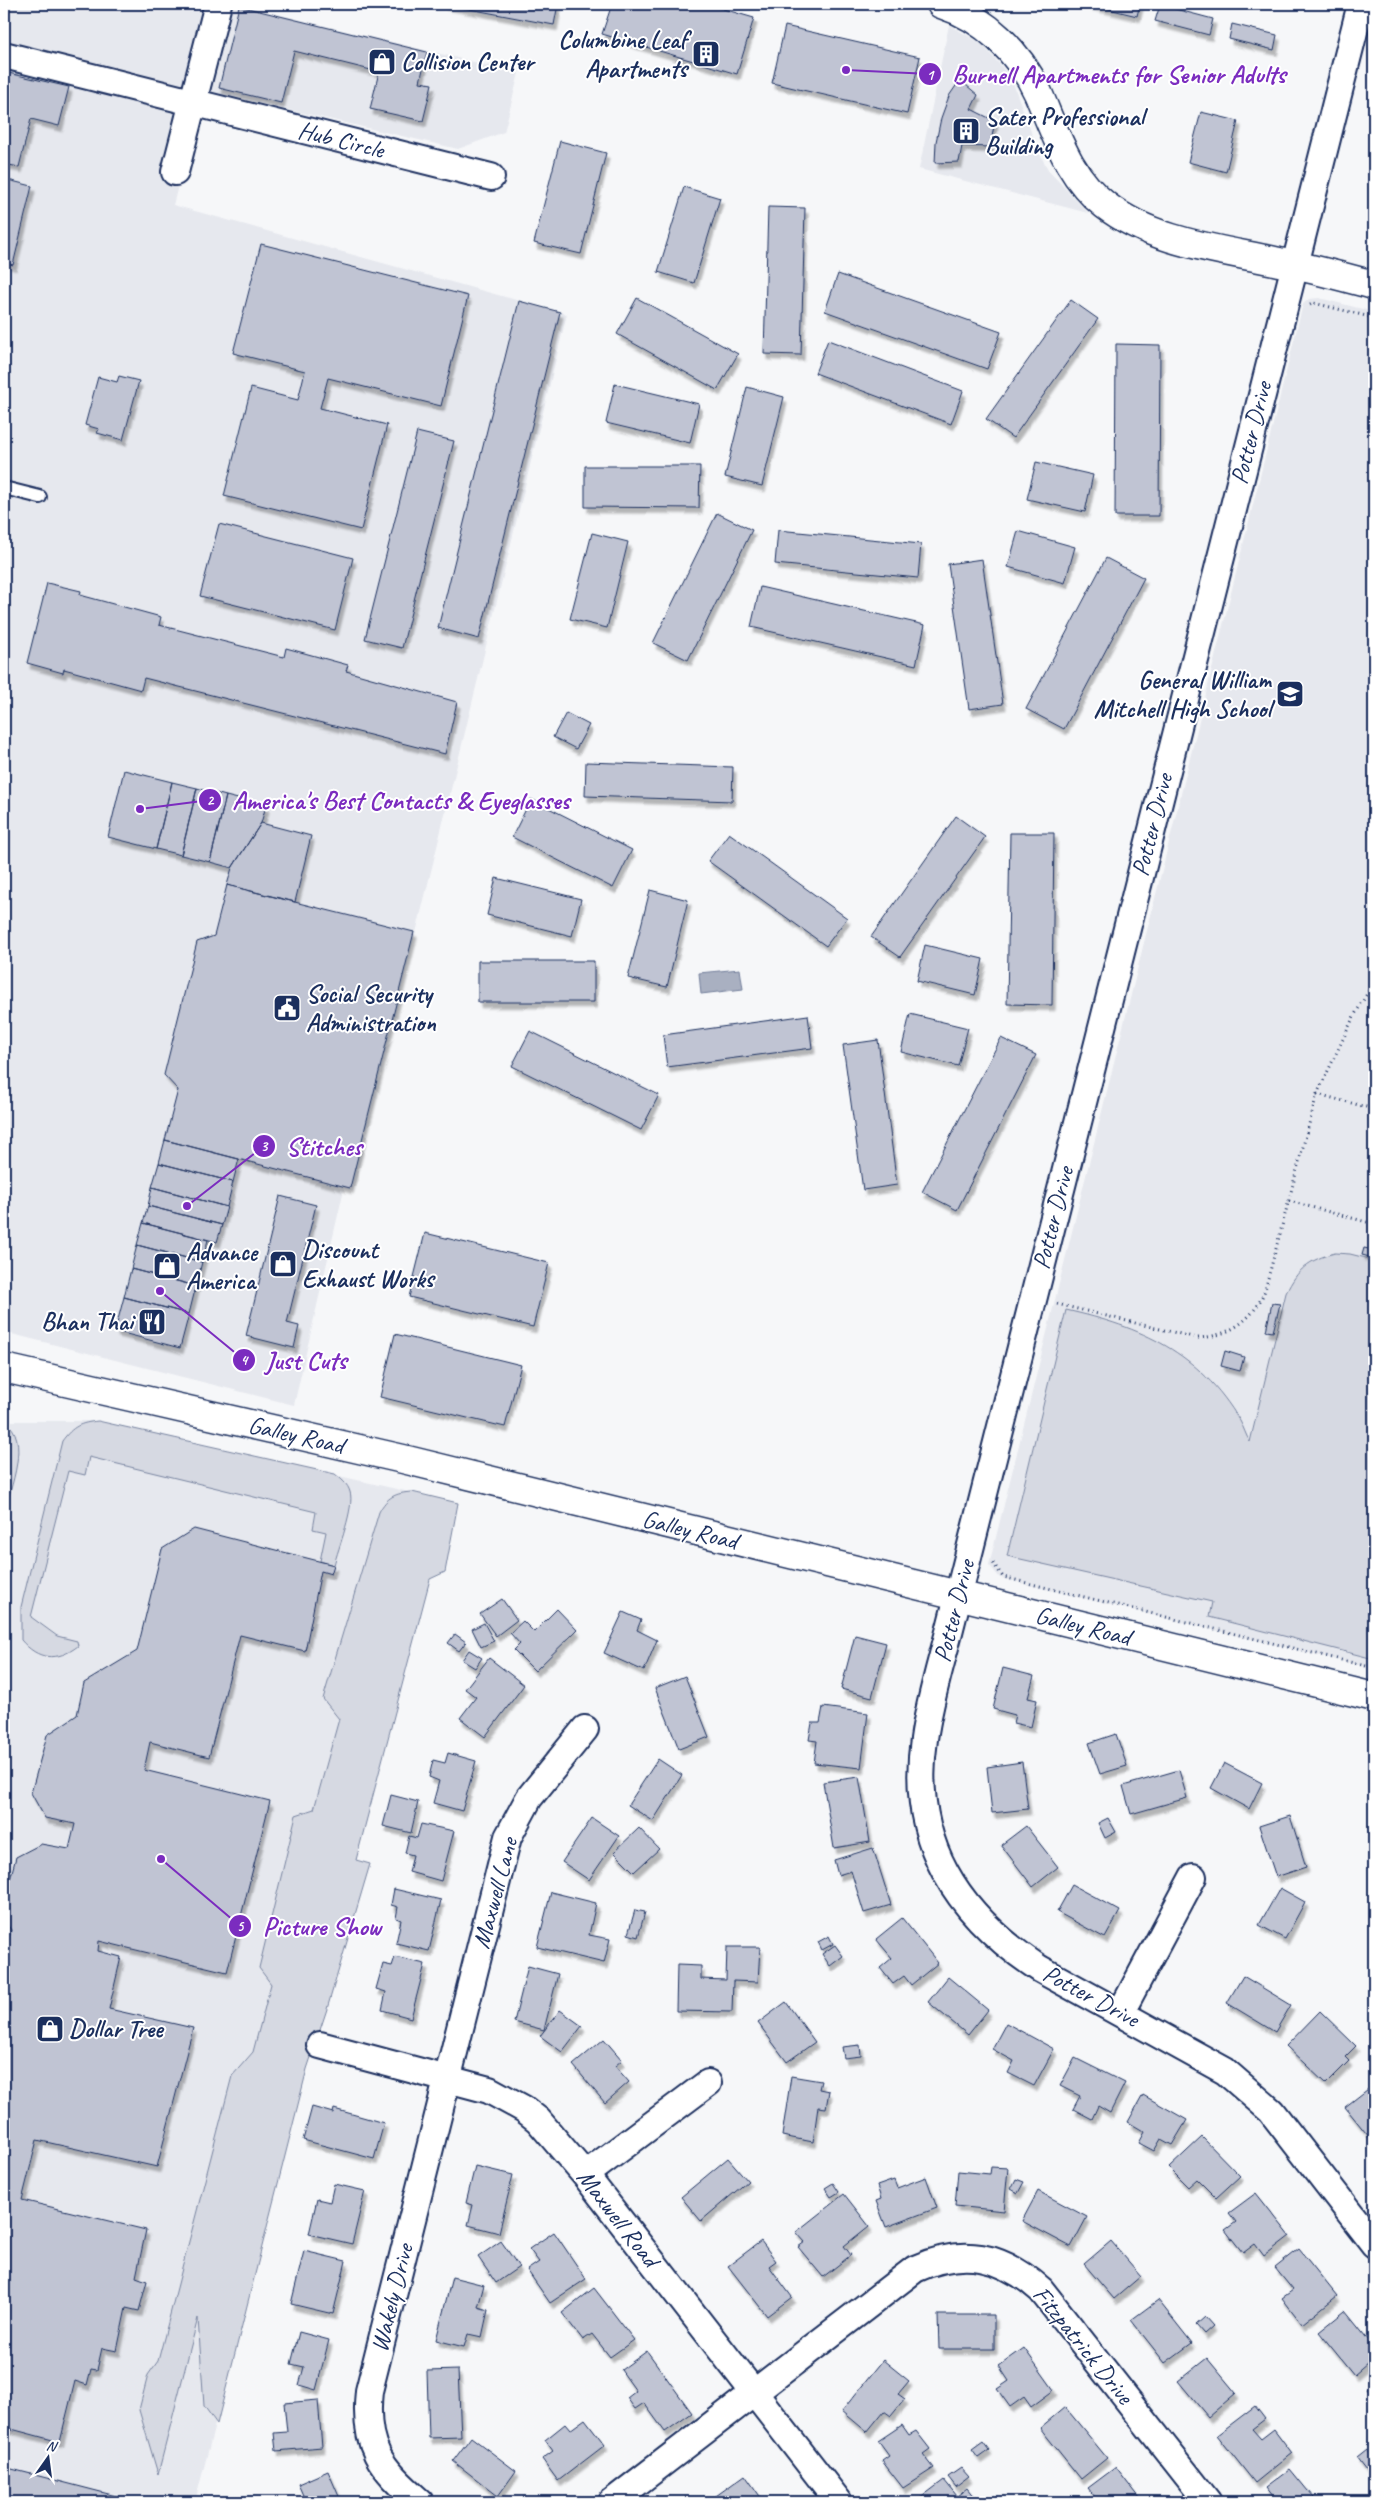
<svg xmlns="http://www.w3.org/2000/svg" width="1378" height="2506" viewBox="0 0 1378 2506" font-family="Caveat,sans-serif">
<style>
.built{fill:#e6e8ee}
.green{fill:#d6d9e2;stroke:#7884a0}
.water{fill:#a9b0c1;stroke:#707c99}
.building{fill:#c0c4d3;stroke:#1b2f5e;filter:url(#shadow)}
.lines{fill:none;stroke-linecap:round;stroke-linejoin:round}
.service-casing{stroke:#1b2f5e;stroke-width:16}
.minor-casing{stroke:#1b2f5e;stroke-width:30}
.tertiary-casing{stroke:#1b2f5e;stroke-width:31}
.secondary-casing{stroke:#1b2f5e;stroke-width:31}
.path{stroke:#1b2f5e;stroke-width:3;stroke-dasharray:1 4;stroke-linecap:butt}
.service{stroke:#fff;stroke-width:12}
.minor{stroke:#fff;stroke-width:26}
.tertiary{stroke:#fff;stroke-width:28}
.secondary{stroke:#fff;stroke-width:28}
.labels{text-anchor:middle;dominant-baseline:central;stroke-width:4;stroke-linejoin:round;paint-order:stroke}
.poi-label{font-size:25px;font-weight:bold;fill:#1b2f5e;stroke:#fff;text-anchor:start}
.street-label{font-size:25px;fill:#1b2f5e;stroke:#fff}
.leader{fill:none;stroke:#7b2cbf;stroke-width:2}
.callout-dot{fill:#7b2cbf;stroke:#fff;stroke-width:2}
.mark-label{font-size:15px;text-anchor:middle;font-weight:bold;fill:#fff}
.callout-label{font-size:26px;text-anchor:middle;font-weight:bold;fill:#7b2cbf;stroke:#fff;stroke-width:4;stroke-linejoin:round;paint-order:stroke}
</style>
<defs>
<filter id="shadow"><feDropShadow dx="3" dy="5.5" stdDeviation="1" flood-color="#0004"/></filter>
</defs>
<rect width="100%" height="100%" fill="#f6f7f9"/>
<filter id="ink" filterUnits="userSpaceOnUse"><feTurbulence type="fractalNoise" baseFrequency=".02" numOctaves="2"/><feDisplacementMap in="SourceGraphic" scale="10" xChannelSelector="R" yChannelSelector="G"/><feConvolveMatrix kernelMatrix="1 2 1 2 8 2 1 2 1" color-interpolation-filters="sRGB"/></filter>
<g filter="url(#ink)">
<path class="built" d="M4,4H235L519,73L504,132L458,149L203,90L173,205L567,314L353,1191L344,1189L294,1405L4,1332Z
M949,25L981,43L1002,67L1013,83L1038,151L1049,171L1088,213L919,169Z
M1319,298L1374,312V1669L1000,1578L989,1565L1303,304L1309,299Z
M4,1421H98L458,1503L445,1572L430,1579L356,1860L370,1864L327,2009L307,2069L195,2502H4Z"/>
<path class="green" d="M1335,1253L1350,1254L1374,1260V1659L1209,1617L1212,1602L1007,1556L1066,1310C1142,1327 1199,1352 1240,1421C1244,1428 1246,1436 1250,1442L1286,1293C1298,1269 1308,1260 1335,1253Z
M4,1421C32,1437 10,1489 4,1513Z
M98,1421L335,1474C341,1479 348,1484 350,1492C355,1506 338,1549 334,1565L320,1561L326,1532L313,1529L316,1512L89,1457L85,1475L68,1471L31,1617L57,1636L77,1641L78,1646C57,1662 38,1660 21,1640V1607L62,1441C73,1426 80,1423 98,1421Z
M412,1492L458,1503L445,1572L430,1579L356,1860L370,1864L327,2009L307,2069L217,2424L204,2406L198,2318L158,2474L139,2410L148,2375L158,2361L232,2076L253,2052L271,1984L259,1968L296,1815L314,1809L339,1719L323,1699L379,1512C387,1497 395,1493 412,1492Z"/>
<path class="water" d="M740,969L743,989L701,994L699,973Z"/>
<path class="building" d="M443,4H558L554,25Z
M612,4H706L754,18L737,74L602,34Z
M1088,4H1140L1137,16Z
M1160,5L1213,19L1209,35L1155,21Z
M239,6L427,52L420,82L432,84L423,121L370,109L379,72L294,51L281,103L219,88Z
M1232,24L1277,35L1274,50L1229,39Z
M785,26L920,57L907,114L772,83Z
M4,72L69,87L59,126L31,119L19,167L4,164Z
M960,80L978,95L971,109L995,121L990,147L962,146L959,162L935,163L936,142L941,118L949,96Z
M1201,112L1238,121L1226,172L1188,162Z
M560,141L606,153L581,254L534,243Z
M4,179L32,186L13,265L4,262Z
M684,187L720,198L694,283L658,272Z
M768,207L805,208L801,355L764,354Z
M261,244L468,296L441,406L328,378L320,408L387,425L361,530L224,496L251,388L298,400L305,371L233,353Z
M838,274L1001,332L987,369L825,311Z
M637,298L738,354L717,390L617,334Z
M1071,300L1098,319L1013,438L986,419Z
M519,301L560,312L479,639L438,628Z
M828,340L963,391L951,424L815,373Z
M1116,344L1160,345L1159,516H1115Z
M119,376L139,381L123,440L97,433L99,429L85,425L98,377L117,382Z
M615,384L699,404L690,443L606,423Z
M747,387L784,397L762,486L725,477Z
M417,432L454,441L402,648L365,639Z
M1036,462L1093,475L1085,512L1027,499Z
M585,466H700L699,508L585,507Z
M717,513L752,530L688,660L653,643Z
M219,524L353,558L335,630L200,596Z
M778,530L921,544L918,578L775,564Z
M1018,531L1075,547L1065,583L1008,567Z
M592,533L628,542L607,628L570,619Z
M1106,558L1144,578L1064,729L1026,709Z
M982,559L1003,704L969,709L948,564Z
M47,583L81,591L80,595L161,617L159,625L284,657L286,648L348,665L346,671L457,702L445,754L144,678L141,690L64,669L63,673L27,663Z
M760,587L925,625L916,665L751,627Z
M566,713L589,725L576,749L553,737Z
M586,762L733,767L732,801L585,796Z
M124,770L172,782L156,849L108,837Z
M172,782L197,788L181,855L156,849Z
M197,788L226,796L210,862L181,855Z
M226,796L266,806L261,823L232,868L210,862Z
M531,799L632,850L613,888L512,837Z
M956,816L985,837L900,957L871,937Z
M261,823L311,836L295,902L227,885L232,868Z
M729,833L847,918L826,946L708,861Z
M1010,833H1054L1052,1005L1007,1004Z
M496,878L581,899L572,936L487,915Z
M227,885L414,932L350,1188L165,1140L178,1090L164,1075L197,942L214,936Z
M650,890L688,900L667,987L628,978Z
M925,945L983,959L975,995L917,981Z
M478,961H594V1002H478Z
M910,1014L968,1028L958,1066L901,1052Z
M808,1015L812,1048L667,1067L663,1035Z
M530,1031L659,1095L641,1130L512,1066Z
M1001,1038L1036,1055L957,1210L922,1192Z
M878,1040L897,1185L863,1190L843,1045Z
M165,1140L239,1159L233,1182L159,1163Z
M159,1163L233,1182L227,1207L152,1187Z
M152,1187L227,1207L222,1225L148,1206Z
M280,1196L316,1205L287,1323L299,1326L294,1348L246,1336Z
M148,1206L222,1225L217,1242L143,1223Z
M143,1223L208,1240L202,1262L137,1245Z
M425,1233L549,1263L533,1327L409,1297Z
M137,1245L202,1262L196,1286L131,1269Z
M1364,1248L1374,1250V1258L1362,1255Z
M131,1269L196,1286L189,1314L124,1297Z
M124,1297L189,1314L180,1348L115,1331Z
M1272,1303L1280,1304L1273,1332L1266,1331Z
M395,1334L521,1365L505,1427L380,1397Z
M1225,1351L1244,1357L1240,1371L1221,1366Z
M194,1529L334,1565L331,1574L321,1571L305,1651L240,1635L209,1757L150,1742L144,1770L270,1801L227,1972L99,1941L98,1951L121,1957L109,2009L193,2028L157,2167L37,2140L22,2200L146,2230L136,2277L147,2281L139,2311L126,2308L117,2351L102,2348L97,2370L91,2369L87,2385L75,2381L60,2442L4,2427V1958L11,1930L4,1920V1902L16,1857L41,1844L69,1849L75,1824L45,1818L31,1793L47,1735L77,1715L84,1683L137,1651L162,1549Z
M502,1599L517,1620L496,1636L480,1614Z
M557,1609L577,1630L535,1671L514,1650L520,1644L510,1633L523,1621L534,1632Z
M623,1612L641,1620L637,1630L657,1640L644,1671L604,1653Z
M484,1623L494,1641L481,1647L472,1629Z
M455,1634L466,1642L459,1651L448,1643Z
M855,1635L886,1643L872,1697L841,1689Z
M469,1650L482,1658L475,1668L462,1660Z
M489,1658L524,1685L485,1737L460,1718L476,1697L465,1689Z
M1003,1668L1034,1676L1028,1698L1037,1700L1031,1727L1013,1723L1015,1715L993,1709Z
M685,1676L709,1737L679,1749L655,1688Z
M823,1707L868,1713L861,1768L814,1763L817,1741L809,1740L812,1723H820Z
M1116,1734L1127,1766L1100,1774L1089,1743Z
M448,1753L476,1761L462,1811L433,1803L439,1781L429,1777L433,1760L445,1763Z
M658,1759L682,1775L653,1821L628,1805Z
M1022,1762L1028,1809L992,1813L987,1767Z
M1224,1763L1262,1783L1249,1809L1211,1788Z
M1179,1770L1187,1798L1131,1814L1123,1786Z
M859,1777L870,1842L834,1848L823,1782Z
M391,1795L418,1802L411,1833L383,1826Z
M1290,1816L1306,1867L1276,1877L1259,1826Z
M592,1818L619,1836L589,1880L562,1862Z
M1108,1818L1116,1832L1105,1838L1098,1823Z
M421,1824L454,1831L441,1881L409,1872L413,1855L405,1853L409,1836L417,1838Z
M1026,1826L1058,1867L1033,1887L1001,1845Z
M639,1828L659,1849L634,1872L614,1852Z
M873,1848L891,1905L864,1913L851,1871L838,1875L834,1860Z
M1072,1885L1120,1911L1105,1938L1057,1912Z
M1280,1888L1305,1902L1285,1939L1259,1925Z
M394,1889L441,1900L429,1951L396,1943L401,1920L396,1918L398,1907L391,1905Z
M551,1892L596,1903L589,1935L610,1939L604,1963L537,1947Z
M635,1910L645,1912L638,1937L628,1934Z
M902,1918L938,1963L911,1985L904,1976L893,1984L880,1968L892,1958L876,1939Z
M829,1936L833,1944L822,1950L818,1942Z
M835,1945L843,1956L830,1966L822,1954Z
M727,1947H760L758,1982L733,1981L732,2012L676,2011L677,1965L701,1966V1979L726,1980Z
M395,1957L425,1964L411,2018L382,2010L386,1992L376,1989L383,1964L392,1966Z
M528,1966L558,1974L544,2030L514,2022Z
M1243,1976L1291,2005L1275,2032L1227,2003Z
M948,1977L988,2010L968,2035L928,2002Z
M786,2002L815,2042L787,2062L758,2023Z
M560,2010L582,2026L562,2052L540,2036Z
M1320,2011L1356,2046L1345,2057L1349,2061L1326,2084L1286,2046Z
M1006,2023L1054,2049L1034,2086L1008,2073L1014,2061L992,2049Z
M604,2039L622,2060L615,2066L629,2082L605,2103L573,2065Z
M860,2045L861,2056L844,2058L842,2047Z
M1075,2058L1125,2083L1110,2113L1098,2106L1092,2119L1073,2109L1080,2096L1060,2086Z
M791,2076L821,2081L819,2089L829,2091L826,2108L818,2107L813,2142L782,2136Z
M1372,2086L1374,2089V2143L1345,2107Z
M1143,2095L1187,2120L1172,2145L1161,2139L1154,2151L1139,2143L1145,2132L1128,2122Z
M312,2107L333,2113L334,2109L384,2123L374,2159L303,2140Z
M1202,2137L1240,2176L1216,2198L1197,2179L1188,2187L1169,2168Z
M728,2158L748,2181L701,2221L681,2197Z
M475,2166L513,2175L499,2233L468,2225L473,2205L466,2203Z
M991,2167L1008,2168L1004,2211L955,2206L958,2171L990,2174Z
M926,2177L937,2208L886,2227L876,2201L881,2199L877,2186L894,2180L897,2188Z
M1016,2179L1024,2182L1018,2193L1011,2189Z
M833,2183L839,2192L831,2197L825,2188Z
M334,2184L365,2191L352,2244L309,2234L317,2199L330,2202Z
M1038,2191L1087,2217L1071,2247L1022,2221Z
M1256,2193L1290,2236L1264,2256L1255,2244L1243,2253L1225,2230L1236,2222L1229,2213Z
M844,2194L869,2226L844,2246L851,2255L823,2277L798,2247L805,2242L796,2232Z
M554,2232L586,2279L550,2303L527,2270L539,2262L529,2249Z
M501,2241L519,2267L496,2283L478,2257Z
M761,2241L776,2261L769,2266L792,2297L767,2316L728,2266Z
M1111,2241L1141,2276L1114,2299L1084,2264Z
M1299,2249L1337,2296L1302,2324L1282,2298L1293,2290L1275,2268Z
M304,2251L346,2261L333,2314L291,2304Z
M452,2277L484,2285L478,2307L488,2310L482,2337L468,2334L464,2347L436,2340Z
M594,2288L634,2340L610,2357L592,2334L583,2340L562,2313Z
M1158,2300L1192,2343L1165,2363L1131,2320Z
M1345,2311L1374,2347V2358L1354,2375L1319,2332Z
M938,2315H994V2349H939Z
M1205,2317L1213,2326L1204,2334L1196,2325Z
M299,2332L329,2340L316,2390L299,2385L304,2367L291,2364Z
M1024,2348L1054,2390L1031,2407L1024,2397L1010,2407L997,2389L1009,2381L999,2366Z
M647,2351L692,2413L665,2432L644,2403L635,2409L627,2398L636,2391L621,2370Z
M1207,2358L1236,2393L1208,2417L1178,2381Z
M883,2360L909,2381L898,2394L905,2399L891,2416L884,2411L867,2432L842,2411Z
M458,2370L461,2437L429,2438L427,2371Z
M1374,2383V2397L1367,2388Z
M318,2400L322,2447L276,2451L274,2433L287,2432L284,2403Z
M1374,2405V2415L1369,2409Z
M1255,2406L1265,2419L1252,2429L1261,2439L1274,2429L1292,2453L1255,2483L1217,2435Z
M1065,2407L1107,2458L1081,2479L1040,2428Z
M585,2419L605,2445L558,2481L542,2459L553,2451L545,2440L565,2424L570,2430Z
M902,2425L909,2435L916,2431L930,2449L923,2454L934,2468L903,2488L882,2461L889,2456L878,2441Z
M471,2437L516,2471L498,2496L453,2461Z
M983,2442L989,2450L978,2458L972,2450Z
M1367,2450L1374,2460V2465L1367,2471L1357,2458Z
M4,2467L124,2498L123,2502H4Z
M1116,2467L1143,2502H1099L1088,2488Z
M961,2468L969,2477L956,2487L948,2477Z
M1290,2469L1317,2502H1276L1265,2488Z
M328,2471L341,2501L306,2502L298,2484Z
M745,2475L764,2502H698L706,2497L709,2501Z
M944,2480L957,2496L967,2488L978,2502H915Z"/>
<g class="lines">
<defs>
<path id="service" d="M4,488L40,497"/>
<path id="minor" d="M1361,4L949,1632C940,1667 929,1703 924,1739C909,1842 957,1914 1040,1969L1225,2071L1271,2111L1374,2244
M4,55L491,177
M175,172L218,4
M1121,2012L1193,1877
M320,2045L489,2090L524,2109L538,2120L585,2175L839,2502
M585,2175L708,2083
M420,2502C380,2467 363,2447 369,2391L508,1837L529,1798L585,1729
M612,2502L915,2269C963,2247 1002,2255 1041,2290L1208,2502"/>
<path id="tertiary" d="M941,4C985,18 1019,52 1038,93C1056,134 1068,176 1105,205C1154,243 1220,249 1279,262C1311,268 1343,277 1374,285"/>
<path id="secondary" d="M4,1368L403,1459L1374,1697"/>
</defs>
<use href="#service" class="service-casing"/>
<use href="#minor" class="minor-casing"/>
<use href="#tertiary" class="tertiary-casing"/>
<use href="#secondary" class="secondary-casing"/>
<path class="path" d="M1310,305L1314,303L1374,318
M1317,1094L1374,1109
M1289,1201L1374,1224
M1057,1304L1197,1338C1228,1337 1254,1320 1265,1290L1317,1094L1354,1016L1374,982
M993,1563L1003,1577L1374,1668"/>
<use href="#service" class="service"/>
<use href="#minor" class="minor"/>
<use href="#tertiary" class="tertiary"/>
<use href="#secondary" class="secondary"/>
</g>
</g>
<defs>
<symbol id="building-square" viewBox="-11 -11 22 22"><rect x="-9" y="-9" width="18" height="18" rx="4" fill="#1b2f5e" stroke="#fff"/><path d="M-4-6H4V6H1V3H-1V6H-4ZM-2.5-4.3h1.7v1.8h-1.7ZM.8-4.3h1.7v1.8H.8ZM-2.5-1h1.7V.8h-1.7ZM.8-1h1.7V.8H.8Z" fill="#fff"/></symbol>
<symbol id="shop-square" viewBox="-11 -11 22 22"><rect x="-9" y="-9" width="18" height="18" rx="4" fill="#1b2f5e" stroke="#fff"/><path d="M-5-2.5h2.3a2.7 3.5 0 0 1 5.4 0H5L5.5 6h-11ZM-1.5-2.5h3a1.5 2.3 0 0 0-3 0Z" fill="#fff"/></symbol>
<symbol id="school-square" viewBox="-11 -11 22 22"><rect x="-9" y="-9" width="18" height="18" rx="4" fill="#1b2f5e" stroke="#fff"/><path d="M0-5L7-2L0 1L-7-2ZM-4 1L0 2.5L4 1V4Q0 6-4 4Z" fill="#fff"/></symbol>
<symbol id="civic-square" viewBox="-11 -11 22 22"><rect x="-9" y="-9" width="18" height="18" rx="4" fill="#1b2f5e" stroke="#fff"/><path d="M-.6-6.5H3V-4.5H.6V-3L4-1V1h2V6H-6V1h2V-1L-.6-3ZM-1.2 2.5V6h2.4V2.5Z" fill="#fff"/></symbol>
<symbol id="restaurant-square" viewBox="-11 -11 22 22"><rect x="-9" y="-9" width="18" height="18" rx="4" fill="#1b2f5e" stroke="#fff"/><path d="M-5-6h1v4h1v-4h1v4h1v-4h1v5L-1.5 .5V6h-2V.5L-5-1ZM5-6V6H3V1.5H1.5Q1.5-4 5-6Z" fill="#fff"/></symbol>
</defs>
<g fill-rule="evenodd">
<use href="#building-square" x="690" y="38" width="32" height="32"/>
<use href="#shop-square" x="366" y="46" width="32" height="32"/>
<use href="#building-square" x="950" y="115" width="32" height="32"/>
<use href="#school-square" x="1274" y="678" width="32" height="32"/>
<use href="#civic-square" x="271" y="992" width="32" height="32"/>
<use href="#shop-square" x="267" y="1248" width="32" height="32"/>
<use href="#shop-square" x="151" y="1250" width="32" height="32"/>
<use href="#restaurant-square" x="136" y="1306" width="32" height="32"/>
<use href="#shop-square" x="34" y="2013" width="32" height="32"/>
</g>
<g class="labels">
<g class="poi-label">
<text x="687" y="40" text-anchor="end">Columbine Leaf<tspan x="687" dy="29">Apartments</tspan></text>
<text x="401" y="62">Collision Center</text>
<text x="985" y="117">Sater Professional<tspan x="985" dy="29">Building</tspan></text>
<text x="1271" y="680" text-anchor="end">General William<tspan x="1271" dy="29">Mitchell High School</tspan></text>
<text x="306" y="994">Social Security<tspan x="306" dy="29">Administration</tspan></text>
<text x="302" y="1250">Discount<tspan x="302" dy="29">Exhaust Works</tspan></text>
<text x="186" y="1252">Advance<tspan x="186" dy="29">America</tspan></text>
<text x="133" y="1322" text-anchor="end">Bhan Thai</text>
<text x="69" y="2029">Dollar Tree</text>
</g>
<g class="street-label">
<text transform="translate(341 140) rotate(14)">Hub Circle</text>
<text transform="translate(1251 433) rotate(-76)">Potter Drive</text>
<text transform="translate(1152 825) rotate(-76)">Potter Drive</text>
<text transform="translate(1053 1218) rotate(-76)">Potter Drive</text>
<text transform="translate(296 1435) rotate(13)">Galley Road</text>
<text transform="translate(690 1530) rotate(14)">Galley Road</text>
<text transform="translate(954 1611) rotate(-76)">Potter Drive</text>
<text transform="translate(1083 1626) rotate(14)">Galley Road</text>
<text transform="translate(495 1893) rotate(-75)">Maxwell Lane</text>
<text transform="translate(1091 1996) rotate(28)">Potter Drive</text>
<text transform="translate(618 2218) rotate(52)">Maxwell Road</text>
<text transform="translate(392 2298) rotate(-76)">Wakely Drive</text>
<text transform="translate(1083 2345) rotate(51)">Fitzpatrick Drive</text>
</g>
</g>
<path class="leader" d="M846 70L930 74M140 809L210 800M187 1206L264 1146M160 1291L244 1360M161 1859L240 1926"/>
<g class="callout-dot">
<circle cx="846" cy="70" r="5"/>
<circle cx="140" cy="809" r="5"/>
<circle cx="187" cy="1206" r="5"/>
<circle cx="160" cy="1291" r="5"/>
<circle cx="161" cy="1859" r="5"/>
<circle cx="930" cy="74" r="12"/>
<circle cx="210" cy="800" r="12"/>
<circle cx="264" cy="1146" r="12"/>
<circle cx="244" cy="1360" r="12"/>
<circle cx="240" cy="1926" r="12"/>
</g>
<g class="mark-label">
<text x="930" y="80">1</text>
<text x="210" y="805">2</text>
<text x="264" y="1151">3</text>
<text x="244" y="1365">4</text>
<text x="240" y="1931">5</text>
</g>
<g class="callout-label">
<text x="1119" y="83">Burnell Apartments for Senior Adults</text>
<text x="401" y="809">America's Best Contacts &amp; Eyeglasses</text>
<text x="324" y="1155">Stitches</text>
<text x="306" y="1369">Just Cuts</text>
<text x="322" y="1935">Picture Show</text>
</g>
<rect width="1378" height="2506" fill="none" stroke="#fff" stroke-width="20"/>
<rect x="10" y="10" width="1358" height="2486" fill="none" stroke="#1b2f5e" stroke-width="2" filter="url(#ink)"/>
<g transform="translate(48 2458) rotate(14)" stroke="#ffffff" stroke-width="4" paint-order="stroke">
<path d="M0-4L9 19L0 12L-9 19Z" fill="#1b2f5e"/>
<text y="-8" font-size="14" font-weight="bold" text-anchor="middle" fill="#1b2f5e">N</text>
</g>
</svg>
